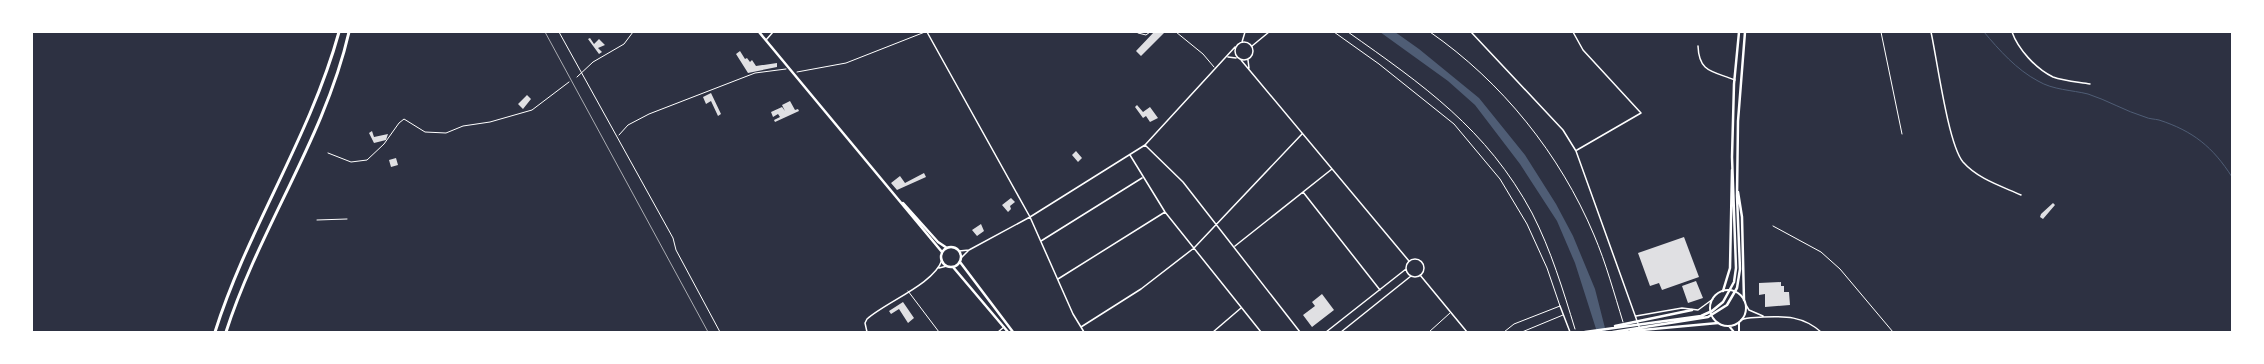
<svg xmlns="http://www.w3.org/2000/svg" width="2264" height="364" viewBox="0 0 2264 364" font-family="'IBM Plex Serif',serif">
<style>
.water{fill:#4f5d75}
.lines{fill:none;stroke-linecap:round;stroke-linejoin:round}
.stream{stroke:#4f5d75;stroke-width:1}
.building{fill:#e0e0e3}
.path{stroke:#fff;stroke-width:1}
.service{stroke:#fff;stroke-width:1}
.minor{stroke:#fff;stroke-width:1.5}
.tertiary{stroke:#fff;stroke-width:2}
.secondary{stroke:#fff;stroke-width:2.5}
.trunk{stroke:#fff;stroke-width:2.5}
.motorway{stroke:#fff;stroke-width:3}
.rail{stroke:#abadb3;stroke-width:1}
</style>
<rect width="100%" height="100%" fill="#2d3142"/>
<path class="water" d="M1380,32H1395L1419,49L1479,98L1525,155L1556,204L1573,236L1595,289L1606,332H1597L1575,263L1557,221L1520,164L1475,105L1448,81Z"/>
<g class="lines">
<path class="stream" d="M1984,32C1999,50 2017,70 2038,81C2053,90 2072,90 2088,94C2107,100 2125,111 2145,117C2149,119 2155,119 2159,120C2193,131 2213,147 2232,177"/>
</g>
<path class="building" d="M1154,32H1165L1141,56L1136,51Z
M590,38L594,44L599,39L605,45L598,48L602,52L599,54L588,39Z
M740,51L745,59L747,58L750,62L752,60L756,66L777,63V67L748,73L736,54Z
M711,93L721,114L718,116L711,101L706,104L703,97Z
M527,95L531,99L523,109L518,104Z
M790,101L795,110L798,109L799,111L775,122L774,120L780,117L778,114L773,117L771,112L782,107L785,111L782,105Z
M1137,105L1143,112L1150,107L1158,118L1150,122L1146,116L1143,118L1135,107Z
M372,131L374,137L388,134L386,140L374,143L369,133Z
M1076,151L1082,158L1078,162L1072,155Z
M396,158L398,165L391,167L389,160Z
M924,173L926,177L897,190L891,183L900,176L905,183Z
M1011,198L1015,202L1010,206L1011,209L1008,212L1002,205Z
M2053,203L2055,205L2043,219L2040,217L2041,214Z
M981,224L984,231L977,236L972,230Z
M1684,237L1699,277L1662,290L1659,283L1650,286L1638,253Z
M1696,281L1703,298L1688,303L1682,286Z
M1781,282V286H1784V292H1789L1790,305L1765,307V294L1759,295V283Z
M1322,294L1334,310L1312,327L1303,315L1315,306L1312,302Z
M903,302L914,318L908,323L899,309L891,314L889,311Z"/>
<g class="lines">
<path class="path" d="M559,32L673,238L676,250L720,332
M1176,32L1203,54L1214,67
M1348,32C1423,85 1487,129 1532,213C1551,250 1563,290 1575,329
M1430,32C1502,82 1560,154 1594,235C1606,263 1614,293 1623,322
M1881,32L1902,134
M1138,33L1146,35L1150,32
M797,72L846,63L925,32
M577,77L593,62L624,44L633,32
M619,135L628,125L649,114L755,73L786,69
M328,153L351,162L367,160L384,144L399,123L404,119L425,132L446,133L463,126L490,122L532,110L569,82
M317,220L347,219
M1773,226L1821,252L1840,269L1893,332"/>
<path class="service" d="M1334,32L1379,64L1454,124L1500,179L1527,224L1547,268L1560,306L1514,324L1504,332
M908,291L939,332
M1429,332L1450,313
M1522,332L1563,315"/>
<path class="minor" d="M927,32L1030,217L1073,314L1084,332
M1471,32L1563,130L1576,151L1641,332
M1573,32L1583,50L1641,113L1577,150
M1931,32C1937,59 1948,144 1963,162C1978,179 2001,186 2021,195
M2012,32C2018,49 2036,69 2053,77C2064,81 2078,82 2090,84
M766,40L773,32
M1235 51a9 9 0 1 1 18 0a9 9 0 1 1-18 0Z
M1242,42L1245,32
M1252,46L1269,32
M1698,46C1699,73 1713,71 1735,80
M1228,57L1236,58
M1241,60L1409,261
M1248,60L1249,68
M1145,145L1183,182L1300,332
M1130,155L1165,212L1261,332
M1303,192L1380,290
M1041,241L1142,178
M1235,246L1332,169
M959,251L969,250
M961,258L969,250L1030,217L1145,145L1235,47
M1406 268a9 9 0 1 1 18 0a9 9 0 1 1-18 0Z
M939,268L947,266
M1420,275L1467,332
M1058,279L1165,212
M1746,305L1749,310L1763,316
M1560,306L1570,332
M1636,316L1682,308L1698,310L1713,299
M1741,320C1748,317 1755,318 1763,317C1785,316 1803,316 1821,332
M1081,327L1141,289L1194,248L1302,134
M867,332L865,323L867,319C886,302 934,284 942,260
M998,332L1004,327
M1213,332L1241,308
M1326,332L1406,269
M1341,332L1411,276"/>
<path class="tertiary" d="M1710 308a18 18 0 1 1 36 0a18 18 0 1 1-36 0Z
M1739,322V332
M1729,326L1734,332"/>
<path class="secondary" d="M759,32L942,252
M903,203L938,242L947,248
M941 257a10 10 0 1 1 20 0a10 10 0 1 1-20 0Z
M960,262L1013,332
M953,267L1008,332"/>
<path class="trunk" d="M1732,157L1734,84L1739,32
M1738,192L1742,217L1744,300
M1723,291L1730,268L1732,170
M1615,326L1692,310
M1631,331L1718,323
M1585,332L1701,316L1712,311L1723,302L1734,282L1736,268L1732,157
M1613,332L1708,317L1727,305L1737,288L1740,269L1737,196L1738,121L1745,32"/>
<path class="motorway" d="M215,332C248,228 310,137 339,32
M226,332C259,229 325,137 349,32"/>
<path class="rail" d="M545,32L708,332"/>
</g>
<rect width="2264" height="364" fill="none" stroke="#ffffff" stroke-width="66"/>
</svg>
